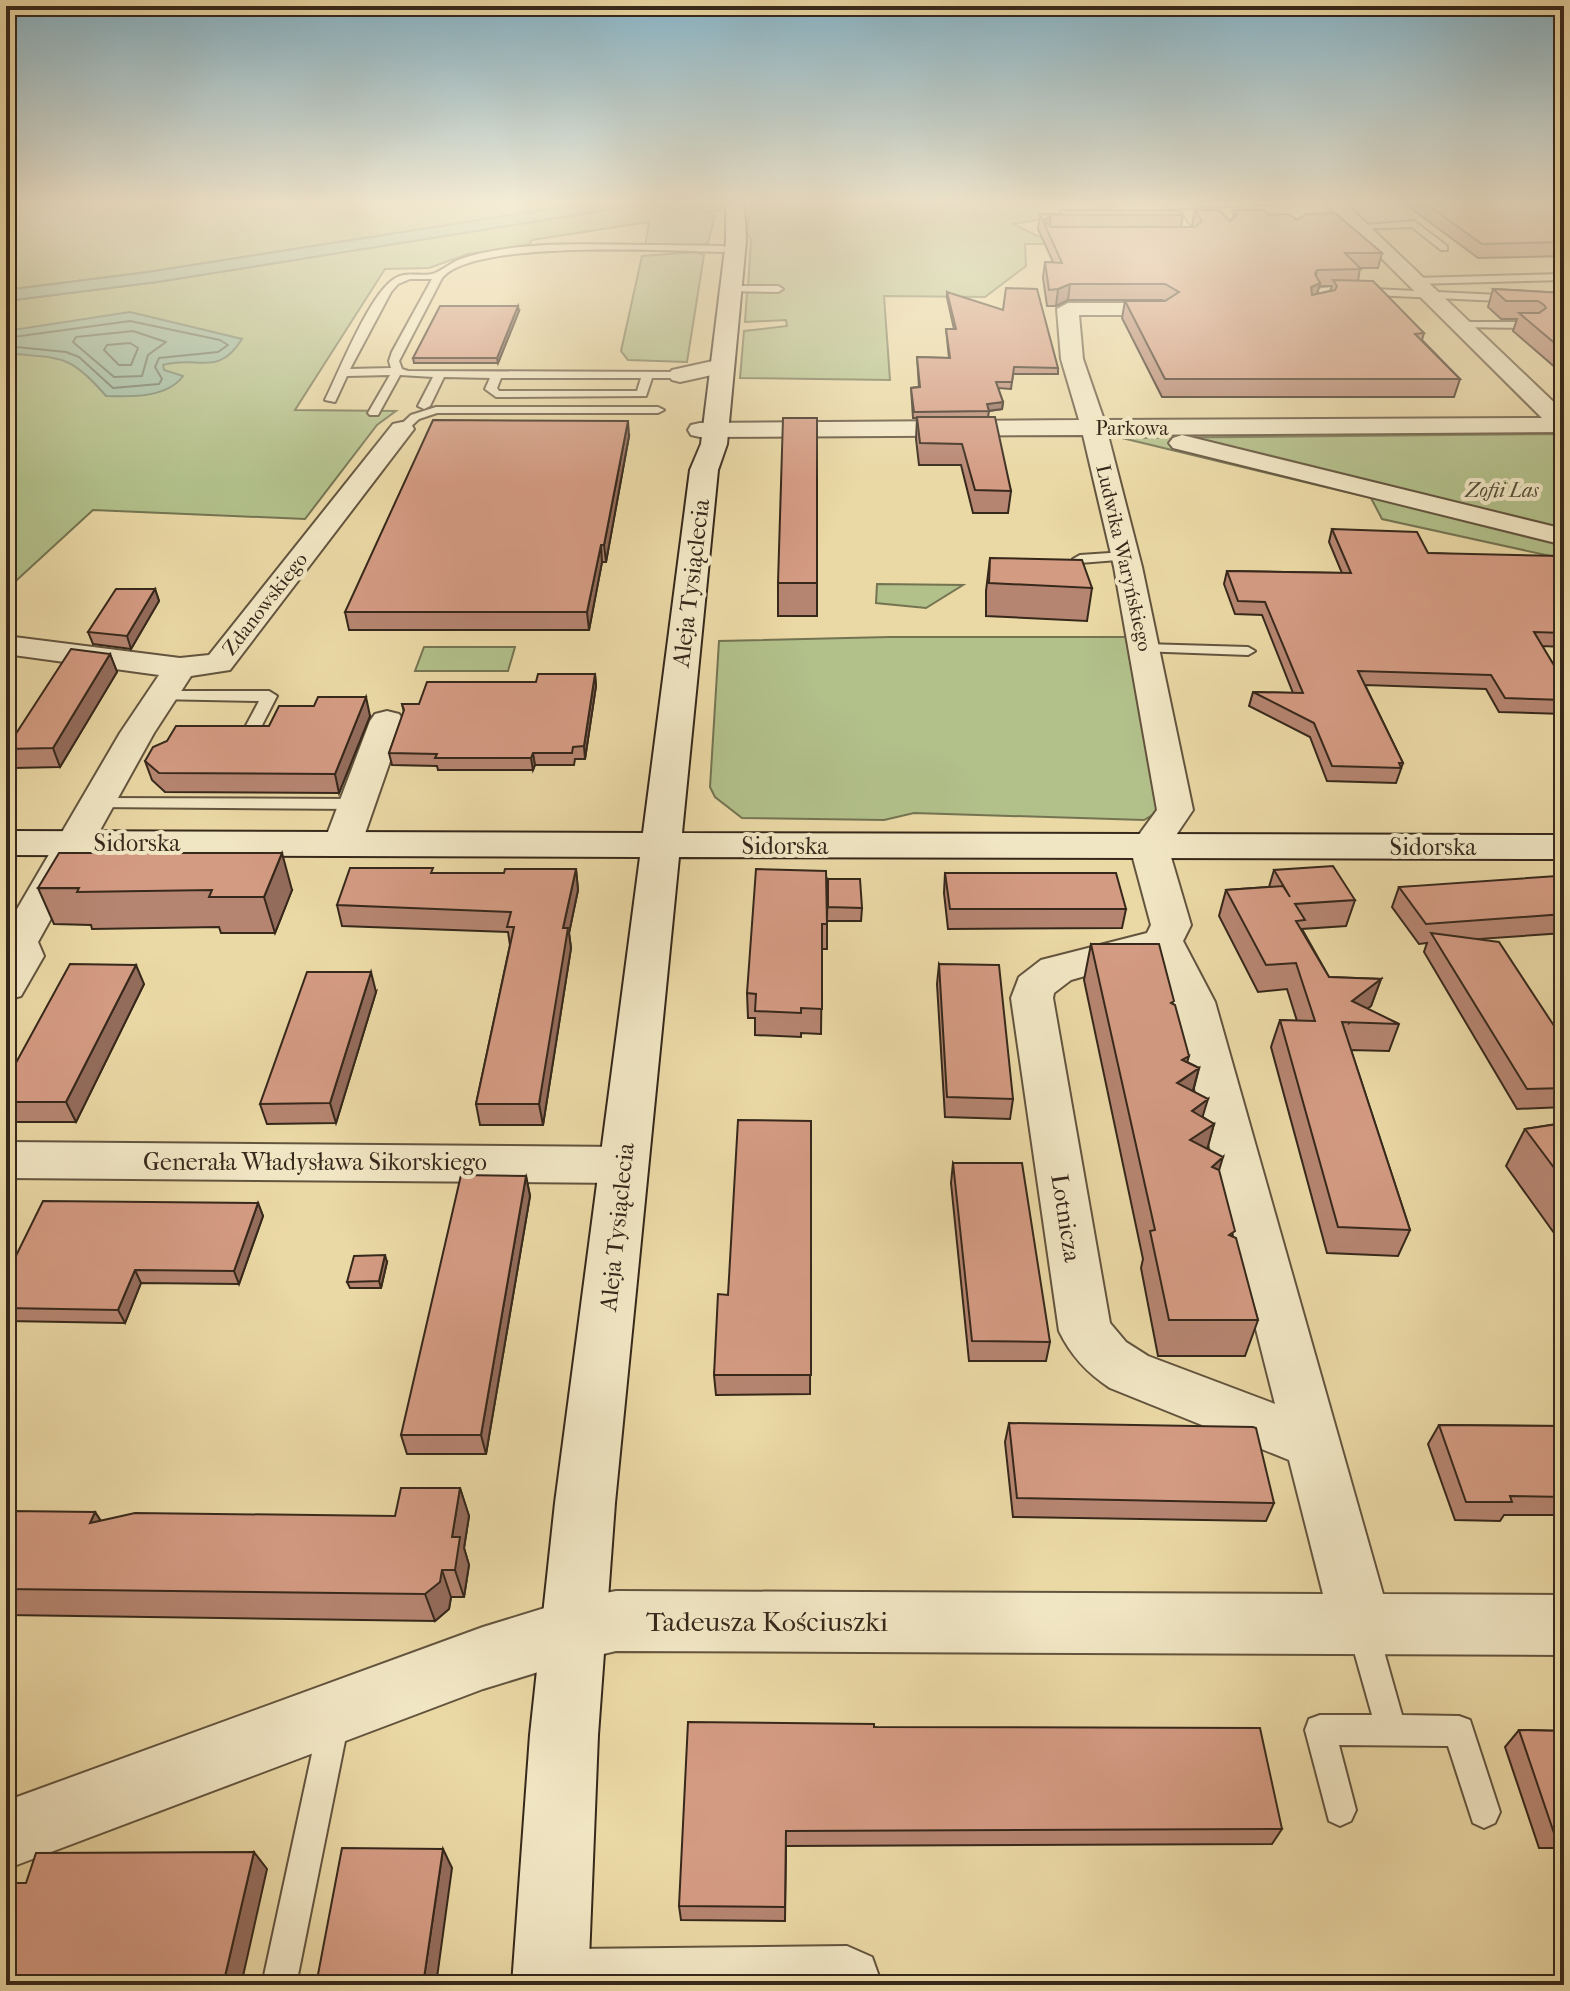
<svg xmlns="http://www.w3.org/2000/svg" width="1570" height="1991" viewBox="0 0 1570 1991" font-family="'IM FELL French Canon',serif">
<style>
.green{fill:#b2c08a;stroke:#747452;stroke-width:2}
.water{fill:#99bba1;stroke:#71806b;stroke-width:2}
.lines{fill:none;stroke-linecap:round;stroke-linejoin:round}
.shore{stroke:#68725e;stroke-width:2}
.lane-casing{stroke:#63543e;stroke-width:4}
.street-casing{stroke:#63543e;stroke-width:4}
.secondary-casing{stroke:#36281b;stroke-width:4}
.lane{fill:#f1e6c4;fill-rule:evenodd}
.street{fill:#f1e6c4;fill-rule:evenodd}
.secondary{fill:#f1e6c4;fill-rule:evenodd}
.wall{fill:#b68571;stroke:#36281b;stroke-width:2;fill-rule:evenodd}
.shaded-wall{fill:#946c5c;stroke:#36281b;stroke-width:2}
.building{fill:#d49b83;stroke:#36281b;stroke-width:2}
.labels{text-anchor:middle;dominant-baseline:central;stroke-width:8;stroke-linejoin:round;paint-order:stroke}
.far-street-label{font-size:20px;fill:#36281b;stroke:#f1e6c4}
.far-park-label{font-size:20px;font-style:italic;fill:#554e37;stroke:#f1e6c4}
.street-label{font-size:24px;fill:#36281b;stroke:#f1e6c4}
.near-street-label{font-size:28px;fill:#36281b;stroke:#f1e6c4}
</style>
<rect width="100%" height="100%" fill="#ead8a5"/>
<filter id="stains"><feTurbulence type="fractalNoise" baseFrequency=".0025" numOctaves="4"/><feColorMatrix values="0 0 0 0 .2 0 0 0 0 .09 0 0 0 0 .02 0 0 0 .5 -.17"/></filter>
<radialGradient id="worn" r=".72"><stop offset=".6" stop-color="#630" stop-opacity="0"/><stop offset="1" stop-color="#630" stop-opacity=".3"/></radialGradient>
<path class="green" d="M6,203H588L148,272L6,290Z
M651,203H721L720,210L703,211L715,216L708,243L693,247H645L649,222L532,240L529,245L468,254L429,268L385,269L295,410L396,411L377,425L305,519L93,510L6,590V301L157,282Z
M750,203H1137L1013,224L1054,244H1025L1026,266L985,297L884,296L890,380L740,378L744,331L787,326L786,320L745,322L747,292L760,290L748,287L751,240L747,232Z
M695,252L704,255L687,362L628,360L621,351L642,256Z
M1564,434V559L1382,519L1371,498L1122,438Z
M877,584L963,585L926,608L876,603Z
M889,637H1142L1170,772L1156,813L1144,820L914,813L884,820L742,818L715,797L710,787L719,641Z
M424,647H515L508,671H415Z"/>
<path class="water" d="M588,203H651L157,282L6,301V290L148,272Z
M130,312L242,339C218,378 197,355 163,365L164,370L183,376C167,398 131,397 106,396C68,352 60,359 6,353V331Z"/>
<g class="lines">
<path class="shore" d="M133,331L166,342L148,355L142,376L114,377L73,342L76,337Z
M6,338L130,321L220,340L228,345L218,352L159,358L155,367L162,379L159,384L113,388L79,357L66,352L6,346
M130,343L138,348L131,365H119L104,350L107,345Z"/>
<defs>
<path id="lane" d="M1300,203L1177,208L1196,236L1174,238V234L1186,233L1167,206L1186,203Z
M1414,221L1447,246V250H1441L1412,227L1358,229L1354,226Z
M662,245L723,246L728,249L723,252C669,251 475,239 442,278L399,361L402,369L408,371L680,372L685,375L680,378H652L646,396L496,397L485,389L490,378L444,377L430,406L424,409L418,406L433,377L400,375L378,415H370L368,413L390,375L347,376L335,402L325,400C339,372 369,295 394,279C407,270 422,278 435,273C443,270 452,262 461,259C520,239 600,245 662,245ZM410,279H432L392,352L389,361L391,368L350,369L391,292L398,284ZM501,378H641L637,391H499L497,388Z
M1564,274V280L1415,284L1410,281L1415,278Z
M730,286H778L783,289L778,292L727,291Z
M1332,287L1564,298V304L1332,293H1324L1330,304L1310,309V305L1320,301L1314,289Z
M1461,322H1532L1537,325L1532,328L1457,327V323Z
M436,407H658L664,410L658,413H437L419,419L406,431L396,429L411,415Z
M1125,552L1132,556L1130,559L1080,563L1073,559L1080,555Z
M1144,644L1248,647L1255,651L1248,655L1139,651L1137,648Z
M161,691H269L277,696L258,733L250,738L242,733L259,701L155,699L153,696Z
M99,798L357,799L366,804L357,809L93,807L90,803L93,799Z
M1363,1615L1373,1620L1378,1630L1402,1715L1459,1716L1470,1720L1500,1812L1495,1823L1484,1828L1473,1823L1448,1746L1339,1745L1356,1810L1351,1821L1340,1826L1329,1821L1305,1730L1309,1719L1320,1715H1372L1348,1630L1353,1620Z
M334,1706L345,1710L349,1721L296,1985H262L319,1721L323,1710Z"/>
<path id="street" d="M1326,203H1345L1564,412V432L1108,435L1142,567L1193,810L1168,847L1191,925L1183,941L1215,1002L1383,1594L1564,1595V1655L616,1651L574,1661L483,1689L6,1869V1801L483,1627L574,1599L616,1591L1323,1594L1289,1460L1110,1388C1087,1373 1071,1356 1059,1331L1011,998L1019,977L1041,960L1147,933L1151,925L1130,847L1157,810L1114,567L1083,435L700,437L691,435L688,430L691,425L700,423L1079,420L1061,359L1057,309L1068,303H1162L1173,309L1162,315H1079L1083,359L1104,420L1542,418ZM1151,957L1173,1002L1275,1404L1148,1356L1126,1342L1110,1323L1053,998L1054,993L1071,980Z
M722,359L730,361L733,366L730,371L680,382L672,380L668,375L672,370Z
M402,422L411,424L414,429L230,670L191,676L154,733L38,942L44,956L21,996L6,1000V928L120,733L159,675L6,654V636L180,658L209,655L393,424Z
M1182,435L1564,529V545L1173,448L1169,443L1173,438Z
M387,711L399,714L404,721L361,845L355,853L342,856L329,853L323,845L370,721L375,714Z
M6,1142L624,1147L641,1152L648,1165L641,1178L624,1183L6,1178Z
M847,1946L872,1957L882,1985H537L547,1959L573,1949Z"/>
<path id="secondary" d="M726,203H744L746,241L727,444L718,470L682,833L1564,835V859L679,857L615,1503L598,1735L588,1985H512L530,1735L555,1503L640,857L6,855V831L643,833L690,470L701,444L726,241Z"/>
</defs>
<use href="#lane" class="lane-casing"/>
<use href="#street" class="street-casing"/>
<use href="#secondary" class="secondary-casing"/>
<use href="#lane" class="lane"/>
<use href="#street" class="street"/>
<use href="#secondary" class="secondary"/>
</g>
<path class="wall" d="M1404,203H1564V256L1478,258Z
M1060,210L1183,215L1181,227H1193L1192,225L1195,210L1230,221L1233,218L1234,210L1297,220L1382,253L1378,268H1360L1358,281L1424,333L1422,340L1460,379L1454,397H1162L1122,318L1125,301H1164L1162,300H1068L1056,306H1047L1043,278L1045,262H1053L1038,229L1040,214H1060ZM1319,286H1332L1330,291L1317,294Z
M1493,289L1564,293V375L1513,331L1517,319H1501L1488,307Z
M947,292L1058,368V374H1013L1011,389L998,388L1003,402L1002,409L989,411L988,417L1011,491L1008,513H973L961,465H919L916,439L917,418H913L911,388L919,387L917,357L949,358L946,329H954L947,298Z
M519,311L498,363H414L413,358Z
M629,436L606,562H602L589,630H349L345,612Z
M1332,529L1428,553L1564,559V647L1542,646L1564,682V714L1499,712L1486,689L1365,685L1403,763L1396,783L1327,781L1310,737L1249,706L1253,692L1293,693L1262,615L1235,614L1224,584L1227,571L1342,573L1329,542Z
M990,558L1092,588L1087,621L986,616V591Z
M778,583H817V616H778Z
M155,589L159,601L131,649L93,644L88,632Z
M110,654L117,672L60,767L14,768L6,749Z
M595,674L596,686L585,759H575L574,765H535L533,770H438L437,766L392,765L389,753L404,712L402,704H419L536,682Z
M370,716L339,793L165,792L152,780L145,761L269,726Z
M576,869L578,890L569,933L571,948L543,1125H480L476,1104L510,945L508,932L342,926L337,905L434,873H504Z
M1274,870L1355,900L1346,926L1302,929L1329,977L1381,979L1371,1006L1367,1009L1399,1024L1389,1051L1351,1050L1410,1230L1398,1256L1327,1253L1271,1047L1280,1020L1297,1021L1287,989L1258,992L1219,916L1226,890L1269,887Z
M945,873L1126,909L1122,928L948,929L944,893Z
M828,879L862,908L861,921H827V949H822L821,1034L801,1033V1037L755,1035V1018H748L747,993L827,919Z
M1564,884V933L1478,939L1564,1041V1107L1517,1109L1424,952L1427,943L1419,944L1392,907L1399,887Z
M38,888L292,890L275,933H221L219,927L92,929L91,925L54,924Z
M1091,944L1173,1004L1187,1062L1199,1068L1193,1092L1203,1117L1214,1124L1207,1149L1219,1172L1233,1236L1258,1320L1245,1356H1158L1141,1268L1143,1259L1084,980Z
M939,964L1013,1099L1010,1119L945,1117L937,984Z
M144,984L76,1122H6V1081Z
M376,992L336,1123L267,1124L260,1104Z
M811,1121L810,1394L716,1395L714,1375L728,1295Z
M1564,1123V1247L1506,1166L1525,1129Z
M953,1163L1050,1342L1046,1361H969L951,1183Z
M526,1176L530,1196L486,1454H407L401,1435Z
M258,1203L263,1216L239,1284L141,1283L125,1323L6,1321V1276Z
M387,1262L381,1288H350L347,1282Z
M1009,1423L1274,1503L1266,1521L1013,1517L1005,1442Z
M1439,1425L1564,1426V1515H1504L1500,1521L1455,1520L1428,1444Z
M460,1488L469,1516L464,1548L469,1565L464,1597H451L449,1609L435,1621L6,1615V1524L95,1512L101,1521L395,1516Z
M874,1727L1282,1829L1272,1844L786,1846L785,1921L681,1920L679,1906Z
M1519,1730L1564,1731V1848H1539L1505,1747Z"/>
<path class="shaded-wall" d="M1051,215L1049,230L1044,221Z
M1317,270L1314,286L1320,283L1316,299L1308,303L1315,274Z
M1070,284L1068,300L1056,306L1058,289Z
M518,306L519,311L498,363L497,358Z
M1003,402L1002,409L987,411V404Z
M628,421L629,436L606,562L604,545Z
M601,545L602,562L589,630L587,612Z
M155,589L159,601L131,649L127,636Z
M110,654L117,672L60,767L53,748Z
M595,674L596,686L585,759L584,746Z
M366,697L370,716L339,793L335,774Z
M533,753L535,765L533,770L531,758Z
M282,853L292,890L275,933L264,897Z
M576,869L578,890L569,933L571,948L543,1125L539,1104L563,928Z
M136,965L144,984L76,1122L66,1102Z
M371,972L376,992L336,1123L330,1103Z
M1381,979L1371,1006L1349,1023L1352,1001Z
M1189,1056L1182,1080L1199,1068L1189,1105L1168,1120L1182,1060Z
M1208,1099L1197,1135L1214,1124L1204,1161L1180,1177L1192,1111Z
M1223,1157L1212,1194V1167Z
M526,1176L530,1196L486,1454L481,1435Z
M258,1203L263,1216L239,1284L234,1271Z
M385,1255L387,1262L381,1288L379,1281Z
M135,1270L141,1283L125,1323L118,1310Z
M460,1488L469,1516L464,1548L469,1565L464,1597L455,1570L452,1537Z
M95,1512L113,1540L90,1523Z
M442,1570L451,1597L449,1609L435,1621L425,1594Z
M443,1849L452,1868L436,1985H423Z
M254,1852L267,1869L241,1985H223Z"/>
<path class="building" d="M1425,203H1564V242L1482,244Z
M1060,210H1179L1183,215H1051L1044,221L1051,227H1195L1202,221L1195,210H1219L1230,221L1237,215L1234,210H1265L1269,215L1289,214L1297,220L1306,214L1335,213L1382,253H1345L1361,269L1317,270L1315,274L1320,283L1311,287L1312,295L1335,290L1337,286L1333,280L1373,281L1424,333L1415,334L1460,379H1165L1125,301H1165L1179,292L1165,284H1070L1058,289L1049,290L1045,262L1062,263L1040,214H1062Z
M1006,288L1037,289L1058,368L1014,367L1012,382H996L1003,402L987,404L989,411L914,412L911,388L920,387L917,357L950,358L946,329H956L947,292L1003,310Z
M1493,289L1564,293V351L1519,313H1539L1546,308L1544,305L1538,301H1506Z
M440,306H518L497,358H413Z
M917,417H995L1011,491L975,490L962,444L920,443Z
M783,418H817V583H778Z
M433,420L628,421L604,545H601L587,612H345Z
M1332,529L1417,532L1428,553L1562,556L1564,559V633L1534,632L1564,682V700L1505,698L1491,675L1358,671L1403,763H1399L1401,768L1332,766L1314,723L1253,692L1303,693L1265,602L1238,601L1227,571L1351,573Z
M990,558L1082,560L1092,588L989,583Z
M116,589H155L127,636L88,632Z
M71,649L110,654L53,748L6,749Z
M538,674H595L584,746L573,747L572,753H533L531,758H435L437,754L389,753L404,710L402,704H419L427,682H536Z
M318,697H366L335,774L159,773L145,761L153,747L167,741L176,726H269L279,706H314Z
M59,853H282L264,897H209L212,890L77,892L79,888H38Z
M1333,866L1355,900L1295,904L1305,920L1296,921L1329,977L1381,979L1352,1001L1399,1024L1342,1022L1410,1230L1338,1227L1280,1020L1315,1021L1296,963L1266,965L1226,890L1283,886L1290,897L1274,870Z
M350,868H433L431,873H504L505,869H576L563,928H568L539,1104H476L514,927H507L511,912L337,905Z
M756,869L826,871L827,924H822V1009L801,1008V1013L755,1011L756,994L747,993Z
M945,873H1116L1126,909H950Z
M1557,876L1564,884V914L1426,924L1399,887Z
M828,879H860L862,908L828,907Z
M1431,933L1499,942L1564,1041V1088L1527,1089Z
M1091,944H1159L1174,1001L1171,1003L1175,1005L1189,1056L1182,1060L1199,1068L1177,1083L1208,1099L1192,1111L1214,1124L1190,1140L1223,1157L1212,1167L1219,1170L1235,1231L1229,1235L1236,1238L1258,1320H1169L1150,1231L1155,1230Z
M70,964L136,965L66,1102H6V1081Z
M939,964L999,965L1013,1099L947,1097Z
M307,972H371L330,1103L260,1104Z
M738,1120L811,1121V1375H714L718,1294L728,1295Z
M1564,1123V1181L1525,1129Z
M953,1163H1022L1050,1342L972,1341Z
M461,1175L526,1176L481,1435H401Z
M43,1201L258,1203L234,1271L135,1270L118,1310L6,1308V1276Z
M385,1255L379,1281L347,1282L354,1256Z
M1009,1423L1253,1427L1256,1428L1274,1503L1017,1498Z
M1439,1425L1564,1426V1497L1510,1496L1512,1502H1466Z
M401,1488H460L452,1537H460L455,1570H442L440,1582L425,1594L6,1589V1524L11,1511L95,1512L90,1523L135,1513L395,1516Z
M688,1722L874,1724V1727L1260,1728L1282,1829L786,1831L785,1907L679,1906Z
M1519,1730L1564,1731V1833H1554Z
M342,1848L443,1849L423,1985H316Z
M254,1852L223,1985H6V1883H26L36,1853Z"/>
<linearGradient id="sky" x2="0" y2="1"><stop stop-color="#88b7cc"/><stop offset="0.42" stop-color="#f6edd6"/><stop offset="1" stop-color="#f6edd6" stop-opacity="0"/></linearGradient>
<rect width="1570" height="482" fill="url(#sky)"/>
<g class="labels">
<g class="far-street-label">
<text x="1132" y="428">Parkowa</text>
<text transform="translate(1124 558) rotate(77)">Ludwika Waryńskiego</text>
<text transform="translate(265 604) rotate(-52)">Zdanowskiego</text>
</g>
<g class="far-park-label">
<text x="1502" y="490">Zofii Las</text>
</g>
<g class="street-label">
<text transform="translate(691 583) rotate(-83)">Aleja Tysiąclecia</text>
<text x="137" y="843">Sidorska</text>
<text x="785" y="846">Sidorska</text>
<text x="1433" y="847">Sidorska</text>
<text x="315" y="1162">Generała Władysława Sikorskiego</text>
<text transform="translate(1066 1218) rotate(81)">Lotnicza</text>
<text transform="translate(617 1227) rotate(-84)">Aleja Tysiąclecia</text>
</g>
<g class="near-street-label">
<text x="767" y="1621">Tadeusza Kościuszki</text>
</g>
</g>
<rect width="1570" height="1991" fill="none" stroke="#ead8a5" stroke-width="32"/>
<rect x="8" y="8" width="1554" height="1975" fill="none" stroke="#36281b" stroke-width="4"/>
<rect x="16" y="16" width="1538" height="1959" fill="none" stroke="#36281b" stroke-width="2"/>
<rect width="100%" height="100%" filter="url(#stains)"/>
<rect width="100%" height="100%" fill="url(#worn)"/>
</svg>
